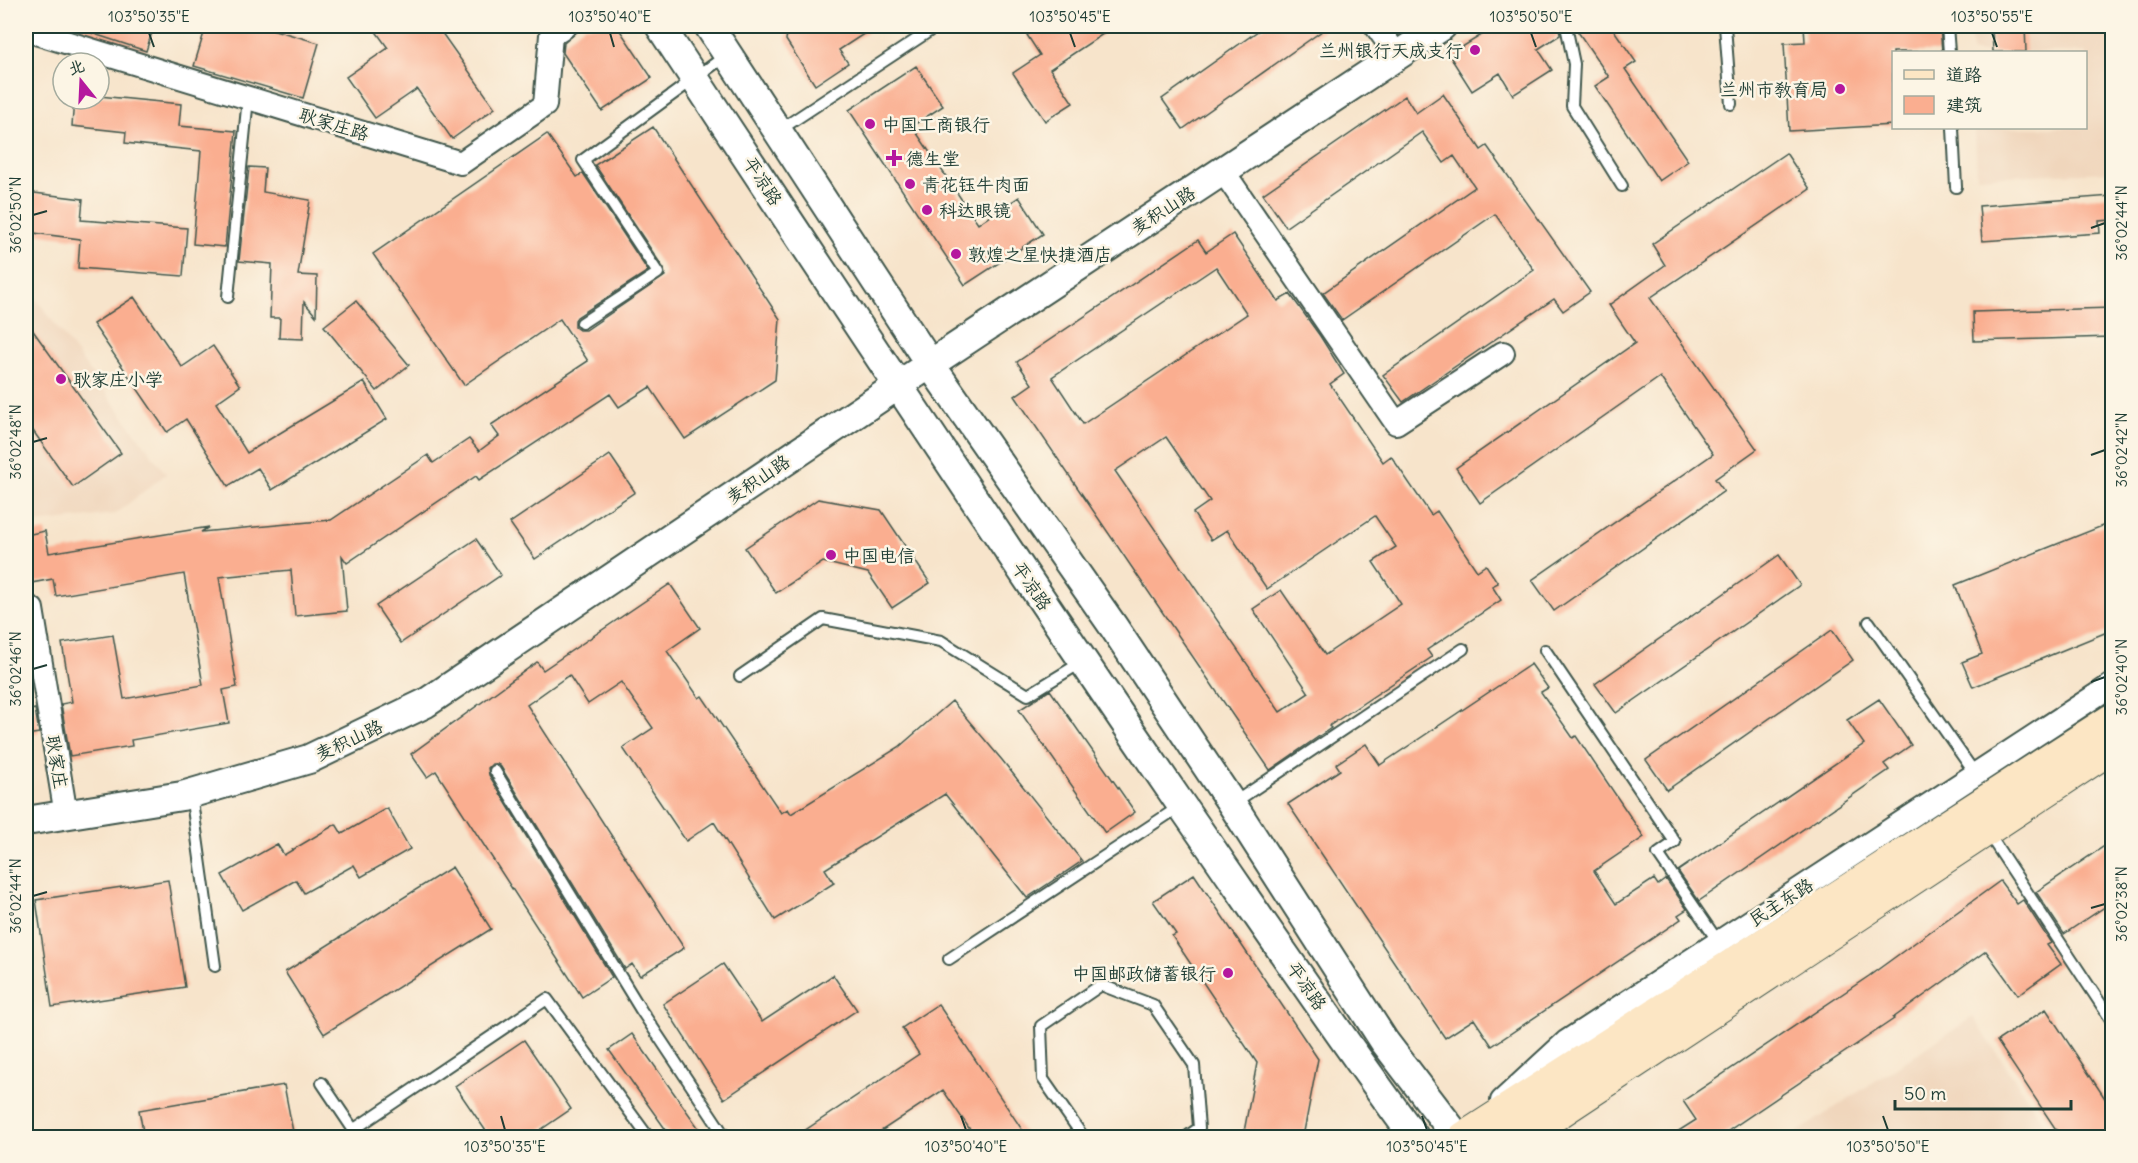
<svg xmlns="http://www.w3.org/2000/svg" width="2138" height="1163" viewBox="0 0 2138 1163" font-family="Delius,'LXGW WenKai TC',sans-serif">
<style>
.built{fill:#f0d6bc}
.building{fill:#faae90;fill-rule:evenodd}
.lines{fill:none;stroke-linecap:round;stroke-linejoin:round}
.service-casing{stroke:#3f564b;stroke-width:14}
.minor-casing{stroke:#3f564b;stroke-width:26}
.tertiary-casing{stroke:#3f564b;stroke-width:32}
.secondary-casing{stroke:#3f564b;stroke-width:34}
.service{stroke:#fff;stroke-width:10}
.minor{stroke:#fff;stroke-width:22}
.tertiary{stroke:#fff;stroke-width:28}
.secondary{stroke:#fce6c4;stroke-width:32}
.ticks{fill:none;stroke:#1f3d34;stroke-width:2}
.poi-dot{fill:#b5179e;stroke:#fcf5e5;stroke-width:2}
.labels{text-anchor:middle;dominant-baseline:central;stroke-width:5;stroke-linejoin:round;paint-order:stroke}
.poi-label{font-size:18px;fill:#1f3d34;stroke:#fcf5e5;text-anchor:start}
.street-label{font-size:18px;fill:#1f3d34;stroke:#fcf5e5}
.neatline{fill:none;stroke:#1f3d34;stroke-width:2}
.ticks-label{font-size:15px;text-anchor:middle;fill:#1f3d34}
</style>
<rect width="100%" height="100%" fill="#fcf5e5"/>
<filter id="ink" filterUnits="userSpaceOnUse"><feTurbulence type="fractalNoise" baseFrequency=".0167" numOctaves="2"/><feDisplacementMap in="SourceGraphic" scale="12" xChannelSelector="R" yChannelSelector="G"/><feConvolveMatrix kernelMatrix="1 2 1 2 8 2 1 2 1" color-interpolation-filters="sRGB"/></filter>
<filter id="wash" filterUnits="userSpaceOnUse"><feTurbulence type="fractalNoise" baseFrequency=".008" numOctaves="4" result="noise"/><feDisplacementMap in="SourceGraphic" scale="24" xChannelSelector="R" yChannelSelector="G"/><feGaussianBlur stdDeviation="1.35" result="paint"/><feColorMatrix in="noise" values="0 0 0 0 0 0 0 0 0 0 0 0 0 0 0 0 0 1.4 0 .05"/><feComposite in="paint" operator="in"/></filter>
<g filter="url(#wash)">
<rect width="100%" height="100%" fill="#f7e4cb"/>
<path class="built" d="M1971,26H2112V172L1977,177L1975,128H2086V52H1972Z
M26,285L166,474L115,514L26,524Z
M1973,1017L2053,1137H1790Z"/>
<g id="blocks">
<path class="building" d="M80,26H154L146,51L79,29Z
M206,26H261L319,43L303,98L194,66Z
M372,26H437L495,108L452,139L417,89L375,118L346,77L388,48Z
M584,26H617L652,78L602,111L563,53L564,43Z
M793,26H876L839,50L848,63L815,85L786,40L787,32Z
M1042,26H1115L1050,69L1073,103L1045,121L1013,73L1040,55L1027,35Z
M1265,26H1329L1183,129L1162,99Z
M1496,26H1559L1560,35L1538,49L1552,70L1513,95L1500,73L1472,91L1449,55Z
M1574,26H1611L1636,62L1625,69L1688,161L1659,181L1595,86L1609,77Z
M1804,26H1940L1942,52H1893V125L1789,131L1784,43L1805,42Z
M1992,26H2025L2026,52H1993Z
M916,66L943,106L912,126L978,224L1019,197L1043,234L965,285L849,110Z
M1443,94L1481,150L1487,146L1590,292L1563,311L1554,299L1403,402L1383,375L1534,270L1495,214L1342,320L1323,293L1475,187L1454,156L1444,163L1422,132L1286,227L1263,194L1405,96L1416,113Z
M99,96L181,104L179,126L236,131L225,247L193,244L201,151L125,143L126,132L72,126L74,99H99Z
M653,127L780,319L775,380L685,439L650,387L619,407L610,394L479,480L476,476L347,563L342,556L347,611L295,616L291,570L219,577L237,687L223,690L229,723L131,740L132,746L70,756L61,704L72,702L62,643L113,635L124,699L203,685L184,574L56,596L53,579L26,584V535L45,531L49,553L209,527L201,532L331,520L428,455L433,463L469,439L479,451L499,436L491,425L588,361L560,319L464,385L373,254L547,134L577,177L583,173L648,271L577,317L575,320V327L579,330H586L665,276L664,269L595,165Z
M1786,153L1810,189L1650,298L1757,449L1715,479L1724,491L1554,611L1532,580L1713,454L1660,377L1480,503L1456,468L1635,343L1609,305L1665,265L1652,244Z
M249,167L265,168L263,192L310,200L298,275L317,276L316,316L304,302L303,339L279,338L280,318H270L272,264L239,261Z
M26,192L83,199L81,220L187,228L183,276L78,268L80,239L26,232Z
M2112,196V220L2099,221L2100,233L1982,241L1979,206Z
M1233,234L1278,301L1290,294L1320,336L1344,374L1330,384L1383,462L1391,456L1431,515L1437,511L1477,571L1486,565L1498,583L1492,586L1501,600L1427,650L1432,657L1329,726L1331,728L1270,770L1015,396L1032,384L1017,362L1198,240L1206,252ZM1216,267L1247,314L1083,424L1052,377ZM1166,437L1210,501L1193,513L1211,540L1227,530L1267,589L1375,516L1396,547L1373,562L1401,604L1325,655L1281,590L1253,609L1309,693L1280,712L1115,471Z
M134,297L182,367L213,346L240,386L216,403L247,453L364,382L387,419L272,490L258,468L228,486L186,419L167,432L93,324Z
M356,301L409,365L377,391L324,326Z
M2112,308V337L1974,341L1973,312Z
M26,321L121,453L73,487L26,421Z
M610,455L635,492L535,559L510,523Z
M818,499L881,510L930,583L892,608L868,573L823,562L776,593L745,548Z
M2112,522V630L1973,687L1962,662L1982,654L1955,585Z
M476,539L501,575L401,643L376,606Z
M1779,555L1800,585L1616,713L1595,684Z
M670,584L700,628L667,651L699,698L702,696L781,813L788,809L791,814L899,747L952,701L1002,760L1082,861L1027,898L945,794L825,869L834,883L775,920L714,822L686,841L623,748L653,728L621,682L588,704L569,675L527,705L684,948L640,976L632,964L625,969L501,767L498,764H492L488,768L489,775L612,977L582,997L436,771L427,777L411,754L537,662L543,670Z
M1832,630L1853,660L1667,790L1646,760Z
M1531,664L1548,688L1541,692L1573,738L1576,736L1644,837L1594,871L1616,904L1654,879L1658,885L1666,879L1687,909L1678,915L1681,919L1492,1046L1474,1019L1445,1038L1288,804L1340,770L1336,764L1366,744L1380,765Z
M1050,690L1135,812L1105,833L1019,710Z
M1879,699L1911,745L1884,764L1889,770L1699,901L1678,871L1864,744L1847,720Z
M35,709L39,733L26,735V711Z
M387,808L410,849L361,877L354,865L304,893L296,880L242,910L222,875L277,844L284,855L336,824L342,834Z
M2112,841V902L2064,934L2036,892Z
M452,867L491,929L324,1034L285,972Z
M1194,874L1318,1059L1303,1137H1243L1257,1063L1172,936L1176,934L1153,901Z
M168,880L185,987L52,1007L36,900Z
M2000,881L2017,904L2023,900L2051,943L2047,945L2061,964L2018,995L1986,951L1893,1018L1894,1019L1719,1137H1669L1696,1120L1683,1101L1869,976Z
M723,964L762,1022L833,975L857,1010L724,1099L663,1004Z
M938,1004L1027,1137H975L943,1090L872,1137H795L919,1054L902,1028Z
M2046,1009L2112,1109V1137H2061L1997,1041Z
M632,1034L705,1137H671L609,1050Z
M524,1040L571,1109L530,1137H490L455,1086Z
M284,1085L294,1137H144L139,1110Z"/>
</g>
</g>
<g filter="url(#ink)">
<use href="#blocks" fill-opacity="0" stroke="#3f564b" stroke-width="1.5"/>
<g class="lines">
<defs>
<path id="service" d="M1566,26L1574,64L1572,106L1622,186
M1725,26L1731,104
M1947,26L1949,52
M1953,128L1956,187
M778,131L937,26
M228,297L248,98
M582,323L658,273L583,160L728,54
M1869,622L1976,775
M1545,650L1675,842L1658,854L1719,943
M740,676L823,619L941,641L1028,695L1082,662
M495,771L641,1010L726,1138
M191,794L215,966
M1232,804L1463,649
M1988,833L2112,1021
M949,959L1182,805
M322,1083L359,1138
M353,1130L547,999L649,1138
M1084,1138L1043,1079L1041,1026L1101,985L1153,1005L1194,1065L1199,1128L1185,1138"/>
<path id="minor" d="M1376,26L1397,55
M26,30L461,163L545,105L551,35L565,26
M1223,171L1396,423L1503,353
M26,606L32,609L66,815
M1502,1101L1566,1042L2112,685"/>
<path id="tertiary" d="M660,26C832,287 1005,548 1182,806C1259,917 1334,1029 1415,1138
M709,26L930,364L1113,626L1232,804L1384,1041L1458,1138
M26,821L182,796L309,759L426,703L897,386L1442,26"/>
<path id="secondary" d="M1464,1138L2112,720
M1520,1138L2112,747"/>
</defs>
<use href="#service" class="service-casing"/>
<use href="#minor" class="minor-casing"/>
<use href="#tertiary" class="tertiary-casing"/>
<use href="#secondary" class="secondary-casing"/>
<use href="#service" class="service"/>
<use href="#minor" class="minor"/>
<use href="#tertiary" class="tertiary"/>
<use href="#secondary" class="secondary"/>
</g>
</g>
<path class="ticks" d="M149,33L154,47M610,33L614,47M1070,33L1075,47M1531,33L1536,47M1992,33L1997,47M33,215L47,211M2091,228L2105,223M33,442L47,438M2091,455L2105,450M33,669L47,665M2091,682L2105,677M33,896L47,892M2091,908L2105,904M501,1116L505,1130M961,1116L966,1130M1422,1116L1427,1130M1883,1116L1888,1130"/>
<g class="poi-dot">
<circle cx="1475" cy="50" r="6"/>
<circle cx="1840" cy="89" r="6"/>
<circle cx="870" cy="124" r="6"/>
<path d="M891 149h6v6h6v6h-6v6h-6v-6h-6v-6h6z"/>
<circle cx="910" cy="184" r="6"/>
<circle cx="927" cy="210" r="6"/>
<circle cx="956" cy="254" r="6"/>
<circle cx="61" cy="379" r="6"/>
<circle cx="831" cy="555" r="6"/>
<circle cx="1228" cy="973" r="6"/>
</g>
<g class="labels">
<g class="poi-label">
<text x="1463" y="50" text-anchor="end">兰州银行天成支行</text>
<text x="1828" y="89" text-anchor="end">兰州市教育局</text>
<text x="882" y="124">中国工商银行</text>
<text x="906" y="158">德生堂</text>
<text x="922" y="184">青花钰牛肉面</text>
<text x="939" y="210">科达眼镜</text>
<text x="968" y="254">敦煌之星快捷酒店</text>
<text x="73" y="379">耿家庄小学</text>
<text x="843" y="555">中国电信</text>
<text x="1216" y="973" text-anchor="end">中国邮政储蓄银行</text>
</g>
<g class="street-label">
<text transform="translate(334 124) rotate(17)">耿家庄路</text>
<text transform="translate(763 181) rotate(57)">平凉路</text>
<text transform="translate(1163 210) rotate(-33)">麦积山路</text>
<text transform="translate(758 479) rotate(-34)">麦积山路</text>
<text transform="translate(1032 586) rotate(56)">平凉路</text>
<text transform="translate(349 740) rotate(-25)">麦积山路</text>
<text transform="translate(57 762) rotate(81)">耿家庄</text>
<text transform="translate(1781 902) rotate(-33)">民主东路</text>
<text transform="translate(1307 986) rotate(55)">平凉路</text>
</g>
</g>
<rect width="2138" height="1163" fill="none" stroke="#fcf5e5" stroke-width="66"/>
<rect x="1892" y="51" width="195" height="78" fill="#fcf5e5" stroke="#a4ab9e" stroke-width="1.5"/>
<rect x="1904" y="70" width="30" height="9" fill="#fce6c4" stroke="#a4ab9e" stroke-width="1.5"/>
<text x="1946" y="81" font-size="18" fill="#1f3d34">道路</text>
<rect x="1904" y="96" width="30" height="18" fill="#faae90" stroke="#a4ab9e" stroke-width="1.5"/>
<text x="1946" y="111" font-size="18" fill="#1f3d34">建筑</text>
<g transform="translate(81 81) rotate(342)"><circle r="28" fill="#fcf5e5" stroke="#a4ab9e" stroke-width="1.5"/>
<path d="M0-4.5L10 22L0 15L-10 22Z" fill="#b5179e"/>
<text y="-9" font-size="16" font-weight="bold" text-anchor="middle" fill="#1f3d34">北</text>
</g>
<path d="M1895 1100v9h176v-9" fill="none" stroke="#1f3d34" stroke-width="3"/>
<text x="1904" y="1100" font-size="18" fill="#1f3d34" stroke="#fcf5e5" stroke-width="4.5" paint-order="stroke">50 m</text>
<rect x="33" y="33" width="2072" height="1097" class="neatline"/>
<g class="ticks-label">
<text x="149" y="22">103°50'35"E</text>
<text x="610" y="22">103°50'40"E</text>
<text x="1070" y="22">103°50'45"E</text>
<text x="1531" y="22">103°50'50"E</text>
<text x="1992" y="22">103°50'55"E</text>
<text transform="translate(16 215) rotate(-90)" y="5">36°02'50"N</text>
<text transform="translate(2122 223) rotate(-90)" y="5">36°02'44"N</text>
<text transform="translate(16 442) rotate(-90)" y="5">36°02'48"N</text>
<text transform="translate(2122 450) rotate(-90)" y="5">36°02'42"N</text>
<text transform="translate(16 669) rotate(-90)" y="5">36°02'46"N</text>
<text transform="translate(2122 677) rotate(-90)" y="5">36°02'40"N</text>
<text transform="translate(16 896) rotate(-90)" y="5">36°02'44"N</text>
<text transform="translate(2122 904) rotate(-90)" y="5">36°02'38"N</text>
<text x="505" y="1152">103°50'35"E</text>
<text x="966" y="1152">103°50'40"E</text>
<text x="1427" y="1152">103°50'45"E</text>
<text x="1888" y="1152">103°50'50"E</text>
</g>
</svg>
